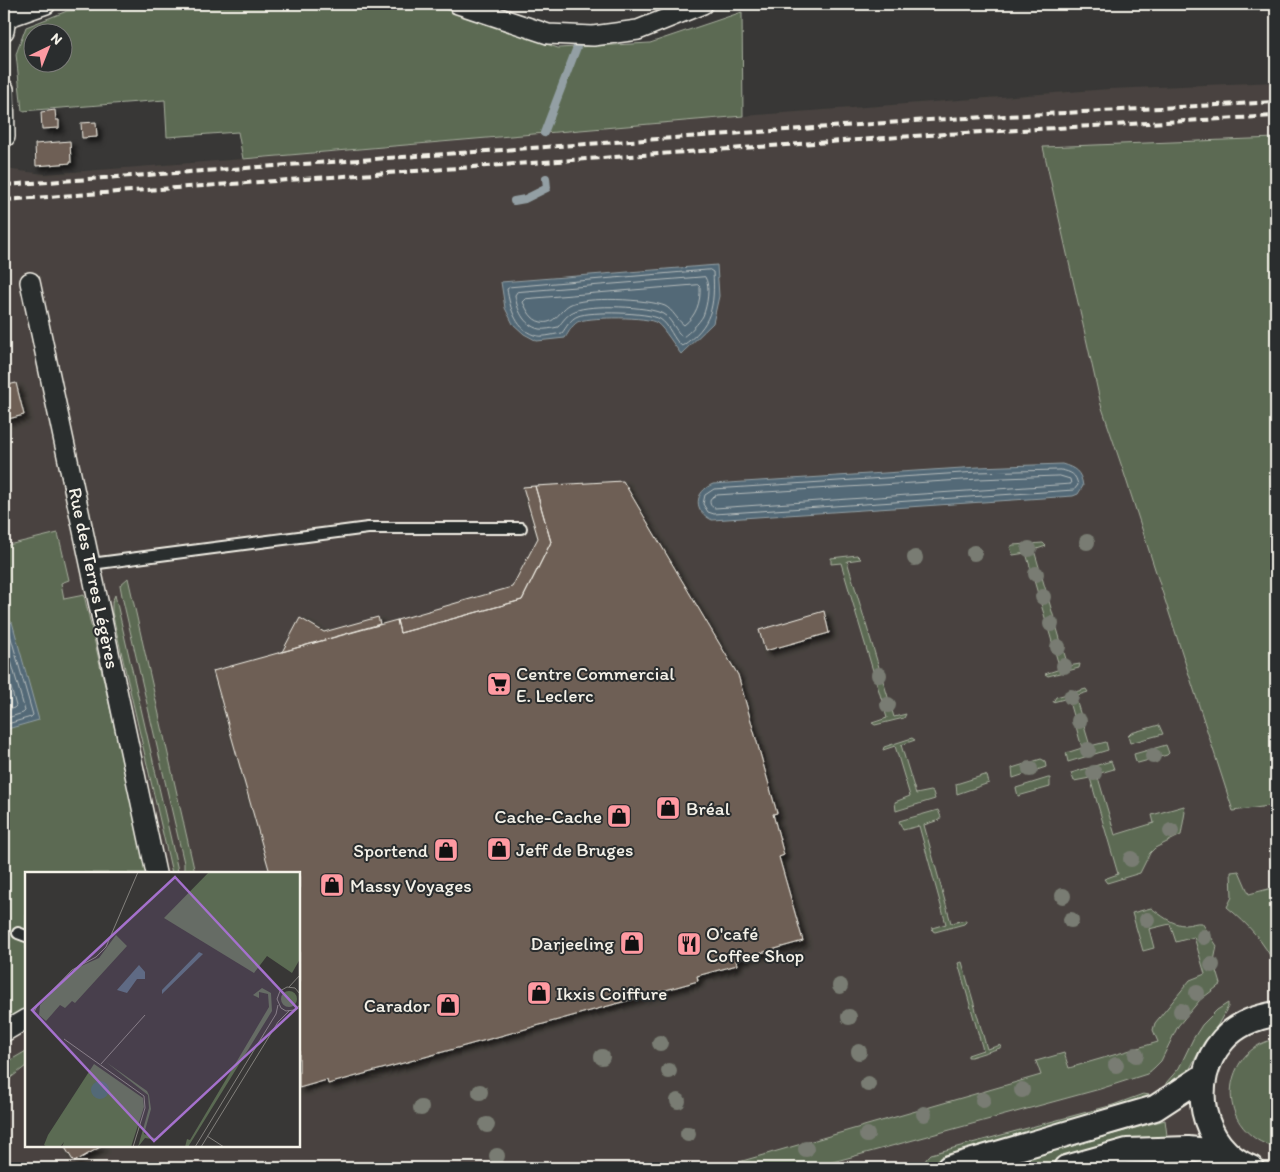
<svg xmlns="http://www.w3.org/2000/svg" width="1280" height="1172" viewBox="0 0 1280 1172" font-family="Itim,sans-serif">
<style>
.built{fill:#48433f;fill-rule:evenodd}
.green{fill:#5b6b53;stroke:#a8ae9e;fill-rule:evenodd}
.water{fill:#536977;stroke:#939fa4}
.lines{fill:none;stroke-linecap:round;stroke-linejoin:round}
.shore{stroke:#b4bbbb;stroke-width:1}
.stream{stroke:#939fa4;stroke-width:8}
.building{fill:#6e5f54;stroke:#f4f1e8;filter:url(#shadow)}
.service-casing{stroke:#f4f1e8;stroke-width:14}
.minor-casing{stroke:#f4f1e8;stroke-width:22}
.tertiary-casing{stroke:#f4f1e8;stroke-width:28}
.service{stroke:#2a2d2e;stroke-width:10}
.minor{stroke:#2a2d2e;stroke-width:19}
.tertiary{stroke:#2a2d2e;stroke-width:24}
.rail{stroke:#f4f1e8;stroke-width:4;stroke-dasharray:8 4;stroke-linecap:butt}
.tree{fill:#797c73}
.labels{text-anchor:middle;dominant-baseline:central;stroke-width:4;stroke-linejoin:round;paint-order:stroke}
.street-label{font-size:19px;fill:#f4f1e8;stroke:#2a2d2e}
.poi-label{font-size:19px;fill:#f4f1e8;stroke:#2a2d2e;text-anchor:start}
.inset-road{fill:none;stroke:#83817d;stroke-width:1}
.view{fill:#a571cd;fill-opacity:0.15;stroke:#a571cd;stroke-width:2.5}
.inset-edge{fill:none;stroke:#f4f1e8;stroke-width:2.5}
</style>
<defs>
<filter id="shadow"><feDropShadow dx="4.5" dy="4.5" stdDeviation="2.5" flood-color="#0009"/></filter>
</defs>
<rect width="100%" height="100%" fill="#383736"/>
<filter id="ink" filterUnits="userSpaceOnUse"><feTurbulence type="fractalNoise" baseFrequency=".02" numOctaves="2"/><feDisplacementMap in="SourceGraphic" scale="10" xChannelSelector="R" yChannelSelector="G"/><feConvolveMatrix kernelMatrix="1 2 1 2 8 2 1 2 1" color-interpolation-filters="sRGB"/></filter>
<g filter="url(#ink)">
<path class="built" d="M1276,82V1168H4V169L45,174L243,159L743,116L1109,89ZM26,873H299V1146H26Z"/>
<path class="green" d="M194,4H430L558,48L650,43L742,12L743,116L243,159L238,132L167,137L165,100L22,111L16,54L26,27L67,11ZM32,32H62V62H32Z
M1276,138V805L1233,811L1124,473L1101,405L1043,147Z
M58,533L69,580L61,583L64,599L84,595L148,873H26V1008L4,1021V546Z
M1043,543L1046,546L1034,550L1068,666L1080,664L1079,668L1048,676L1045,674L1060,669L1026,553L1013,555L1010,547L1013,545Z
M857,555L861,559L847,561L894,717L906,714L904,718L875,725L872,723L887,718L841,563L831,564V558Z
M128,578L195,873H184V863L122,596L120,585Z
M115,595L177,866L178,873H172L112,612V602Z
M1086,689L1088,692L1075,696L1090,746L1106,742L1108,750L1068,762L1066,753L1082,748L1068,698L1053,702L1056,697Z
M1159,725L1163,734L1130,743L1128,736L1131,733Z
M912,738L915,740L901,745L916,794L931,791L933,792L935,799L896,811L895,802L910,796L895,746L883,750L884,747Z
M1166,745L1169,753L1167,755L1138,763L1136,762L1134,754Z
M1041,759L1045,761L1046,767L1013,778L1012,768Z
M1111,761L1114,769L1097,774L1115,835L1154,823L1152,815L1184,806L1185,812L1181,835L1155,848L1150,853L1140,873L1107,883L1104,879L1118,874L1090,778L1074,781L1071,773Z
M985,775L987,776L989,783L957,794L956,784Z
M1048,778H1050V787L1018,796L1016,788Z
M938,810L941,817L939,820L924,825L951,923L966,920V922L964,924L935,932L933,931L932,928L946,924L919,826L903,830L899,821Z
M1239,871L1249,894L1276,887V966C1262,940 1250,926 1227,907L1232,897L1231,872Z
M1151,908C1161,915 1172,925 1185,925C1191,925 1196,922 1202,923L1217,946L1214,961L1221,984L1200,1000L1178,1026L1161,1061L1154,1068L1147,1074L1100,1089L811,1168H718L1041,1075L1036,1061L1064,1053L1069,1068L1158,1042L1153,1030L1155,1023L1190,980L1205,974L1194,937L1176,942L1170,924L1149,929L1154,948L1143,951L1132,913Z
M962,962L987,1049L1001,1045L1000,1048L971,1057H968V1055L983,1050L958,963Z
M1228,1003V1007L1216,1028L1204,1042L1185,1078L1166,1088V1083L1179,1068L1193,1039L1202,1025L1217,1010Z
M1276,1039V1148C1268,1145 1259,1142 1252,1136C1215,1107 1230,1047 1276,1039Z
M26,1051V1066L4,1083V1064Z
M1143,1094L1150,1095L1155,1101L1141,1108L925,1168C923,1162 926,1159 931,1154L1113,1105Z
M1165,1120L1168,1143L1117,1149L1046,1168H988Z
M1170,1161L1165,1168H1111L1131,1164Z"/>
<path class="water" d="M717,265L719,296L713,323L681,354C676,348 664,328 657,323C647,316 593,317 580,321C573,323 569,332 565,338L537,341L524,334L513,324L505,308L501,282Z
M1062,464C1075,468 1081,471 1083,486L1078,494L1073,496L712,520C693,511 694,492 713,484L978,467Z
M12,622L39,720L4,730V624Z"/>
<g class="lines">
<path class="shore" d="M710,270L713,272C715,306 712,326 682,346C673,340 670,325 660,319C648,312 590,311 578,316C570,319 566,328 562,333C555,334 545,337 538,336C516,332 510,308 507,289L510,287Z
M705,277C711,286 707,306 703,316C699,323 690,332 683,337C675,331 672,319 663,314C650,306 589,304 575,311C567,314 563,321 558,327C553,328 544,330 539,329C523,325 517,309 515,295L517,292Z
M698,285L700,287C701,302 696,316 684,325C677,320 673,310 665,306C648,299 584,296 569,305C559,311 555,325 541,322C531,320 527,310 523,302L526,299Z
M1061,470C1071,472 1076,474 1078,485L1074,490L714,514L708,512L703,504L705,495L714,489L978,472Z
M1060,476L1070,479L1071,484L715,508C710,507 709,502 711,498L716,495L979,479Z
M4,629L9,631L33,715L31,717L4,725
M4,636L25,711L23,713L4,719
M4,663L16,706L14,708L4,711"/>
<path class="stream" d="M544,133L577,47
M514,201L525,199L547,188L546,178"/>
</g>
<path class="building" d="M55,110L56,120H59V128L42,129L41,112Z
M96,122L97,137L82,138L81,123Z
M70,141L71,163L36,166L35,144Z
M16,383L24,415L4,420V386Z
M623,481L738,675L777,813L773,814L784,855L779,857L803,941L736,960L737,965L697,976L698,981L328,1084L327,1080L299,1088V873H270L213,671L397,620L400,633L522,600L551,542L535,486Z
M535,486L551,542L522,600L400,633L397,620L512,587L538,538L523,487Z
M824,611L829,633L765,651L759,630Z
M378,617L380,624L282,652L300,618L324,632Z
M64,1146H102L74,1162Z"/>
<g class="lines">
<defs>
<path id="service" d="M91,564L368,528H521
M18,933L26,936"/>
<path id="minor" d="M458,4L548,34L593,36L638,30L703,4
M4,31L6,18L46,4
M4,89L5,137
M30,282L156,873
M4,1032L26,1019"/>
<path id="tertiary" d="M949,1168L1155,1108L1204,1076
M1066,1168L1127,1151L1188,1149L1227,1153
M1251,1168C1200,1147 1187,1081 1223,1040C1237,1024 1256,1017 1276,1014"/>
</defs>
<use href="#service" class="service-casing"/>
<use href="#minor" class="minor-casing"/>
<use href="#tertiary" class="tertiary-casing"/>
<use href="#service" class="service"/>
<use href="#minor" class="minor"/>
<use href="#tertiary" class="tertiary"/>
<path class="rail" d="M4,185L929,120L1276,102
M4,200L928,135L1276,116"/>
</g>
<g class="tree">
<circle cx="1087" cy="542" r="8"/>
<circle cx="1029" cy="549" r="8"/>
<circle cx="974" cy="553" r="8"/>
<circle cx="915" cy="558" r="8"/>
<circle cx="1036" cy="574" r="8"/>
<circle cx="1043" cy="597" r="8"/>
<circle cx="1051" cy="624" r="8"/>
<circle cx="1058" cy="647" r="8"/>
<circle cx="1064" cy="666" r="8"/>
<circle cx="879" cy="675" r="8"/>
<circle cx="1071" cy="697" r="8"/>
<circle cx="888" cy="705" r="8"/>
<circle cx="1079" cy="721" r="8"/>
<circle cx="1088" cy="750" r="8"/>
<circle cx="1153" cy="756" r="8"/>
<circle cx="1030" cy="769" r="8"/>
<circle cx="1094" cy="773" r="8"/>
<circle cx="1171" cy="831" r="8"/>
<circle cx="1131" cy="859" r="8"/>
<circle cx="1063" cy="896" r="8"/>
<circle cx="1071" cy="920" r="8"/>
<circle cx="1147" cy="920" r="8"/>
<circle cx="1204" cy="937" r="8"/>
<circle cx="1212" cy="965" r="8"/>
<circle cx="840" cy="986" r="8"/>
<circle cx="1197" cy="993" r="8"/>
<circle cx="1181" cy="1011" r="8"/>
<circle cx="849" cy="1017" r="8"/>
<circle cx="660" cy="1043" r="8"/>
<circle cx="859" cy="1052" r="8"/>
<circle cx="1136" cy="1055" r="8"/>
<circle cx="602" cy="1057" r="8"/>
<circle cx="1116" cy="1065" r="8"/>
<circle cx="669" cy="1071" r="8"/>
<circle cx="868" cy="1084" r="8"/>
<circle cx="1022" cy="1090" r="8"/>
<circle cx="480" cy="1092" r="8"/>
<circle cx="983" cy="1100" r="8"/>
<circle cx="678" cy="1101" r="8"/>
<circle cx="421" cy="1108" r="8"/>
<circle cx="924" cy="1114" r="8"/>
<circle cx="487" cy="1125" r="8"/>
<circle cx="688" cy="1134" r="8"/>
<circle cx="867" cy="1135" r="8"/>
<circle cx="806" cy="1149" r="8"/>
<circle cx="497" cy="1156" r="8"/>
</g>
</g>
<defs>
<symbol id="supermarket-square" viewBox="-11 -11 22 22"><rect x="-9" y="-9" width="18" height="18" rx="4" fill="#ff9aa2" stroke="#2a2d2e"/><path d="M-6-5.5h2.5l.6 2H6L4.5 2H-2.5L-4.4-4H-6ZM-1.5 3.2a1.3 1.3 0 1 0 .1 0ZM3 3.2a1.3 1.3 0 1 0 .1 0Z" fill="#111"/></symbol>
<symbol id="shop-square" viewBox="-11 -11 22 22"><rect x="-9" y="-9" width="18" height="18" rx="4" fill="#ff9aa2" stroke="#2a2d2e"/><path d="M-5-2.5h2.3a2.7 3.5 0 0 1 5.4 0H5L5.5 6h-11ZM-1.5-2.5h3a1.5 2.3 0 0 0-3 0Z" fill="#111"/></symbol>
<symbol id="restaurant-square" viewBox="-11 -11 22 22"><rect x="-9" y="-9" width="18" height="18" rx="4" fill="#ff9aa2" stroke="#2a2d2e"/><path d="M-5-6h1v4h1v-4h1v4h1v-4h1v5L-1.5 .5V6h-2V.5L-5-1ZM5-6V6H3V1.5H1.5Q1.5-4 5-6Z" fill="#111"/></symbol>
</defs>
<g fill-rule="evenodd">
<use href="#supermarket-square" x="485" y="670" width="28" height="28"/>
<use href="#shop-square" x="654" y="794" width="28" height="28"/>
<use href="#shop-square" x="605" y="802" width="28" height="28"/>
<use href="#shop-square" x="485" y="835" width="28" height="28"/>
<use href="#shop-square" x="432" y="836" width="28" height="28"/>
<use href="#shop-square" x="318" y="871" width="28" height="28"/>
<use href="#shop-square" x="618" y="929" width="28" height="28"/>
<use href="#restaurant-square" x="675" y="930" width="28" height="28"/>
<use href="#shop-square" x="525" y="979" width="28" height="28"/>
<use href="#shop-square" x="434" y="991" width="28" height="28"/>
</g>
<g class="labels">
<g class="street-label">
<text transform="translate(94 578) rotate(78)">Rue des Terres Légères</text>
</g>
<g class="poi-label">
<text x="516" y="673">Centre Commercial<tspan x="516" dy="22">E. Leclerc</tspan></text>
<text x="686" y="808">Bréal</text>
<text x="602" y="816" text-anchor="end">Cache-Cache</text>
<text x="516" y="849">Jeff de Bruges</text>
<text x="428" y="850" text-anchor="end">Sportend</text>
<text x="350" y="885">Massy Voyages</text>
<text x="706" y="933">O'café<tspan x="706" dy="22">Coffee Shop</tspan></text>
<text x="614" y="943" text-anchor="end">Darjeeling</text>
<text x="556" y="993">Ikxis Coiffure</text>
<text x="430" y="1005" text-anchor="end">Carador</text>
</g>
</g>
<g transform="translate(25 872)">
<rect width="275" height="275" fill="#383736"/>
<path d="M184,0H275V87L267,101L242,84L229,101L139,46ZM91,63L102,74L50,131L47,129L40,136L35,133L21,149L14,143L15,133L41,106L54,95L74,86ZM237,116L246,121L247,139L163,275H160L162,267L165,268L244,135L243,122L234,120V126L228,123ZM256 127a8 8 0 1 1 16 0a8 8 0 1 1-16 0ZM81,190L122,219L124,223L126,237L119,262L134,268L120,266L113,275L124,236L123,223ZM69,192L118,226L119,235L106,275H37L39,270L35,275H22L19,273L23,263Z" fill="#5b6b53"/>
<path d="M174,80L178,82L137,122V118ZM114,93L120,100V107H112L102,121L92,118ZM66 218a9 9 0 1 1 18 0a9 9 0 1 1-18 0Z" fill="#536977"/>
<path class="inset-road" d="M264,115L275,103M275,122L270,116L262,115L255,119L252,127L256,136L261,139L269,138L275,133M22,153L9,140L12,134L47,98L71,85L81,75L113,0M39,167L119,224L120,236L108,275M76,192L120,143M182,264L199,275M170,275L251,142L253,133M176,275L253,150L264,139"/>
<path class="view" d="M150,5L272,136L129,269L7,138Z"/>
<rect width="275" height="275" class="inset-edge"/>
</g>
<rect width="1280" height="1172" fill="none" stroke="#2a2d2e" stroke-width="20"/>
<rect x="10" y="10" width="1260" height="1152" fill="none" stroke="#f4f1e8" stroke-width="2" filter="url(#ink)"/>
<g transform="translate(48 48) rotate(43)"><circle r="24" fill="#2a2d2e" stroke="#7b7b78"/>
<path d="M0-4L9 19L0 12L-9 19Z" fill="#ff9aa2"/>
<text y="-8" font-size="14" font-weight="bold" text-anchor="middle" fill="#f4f1e8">N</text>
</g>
</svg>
